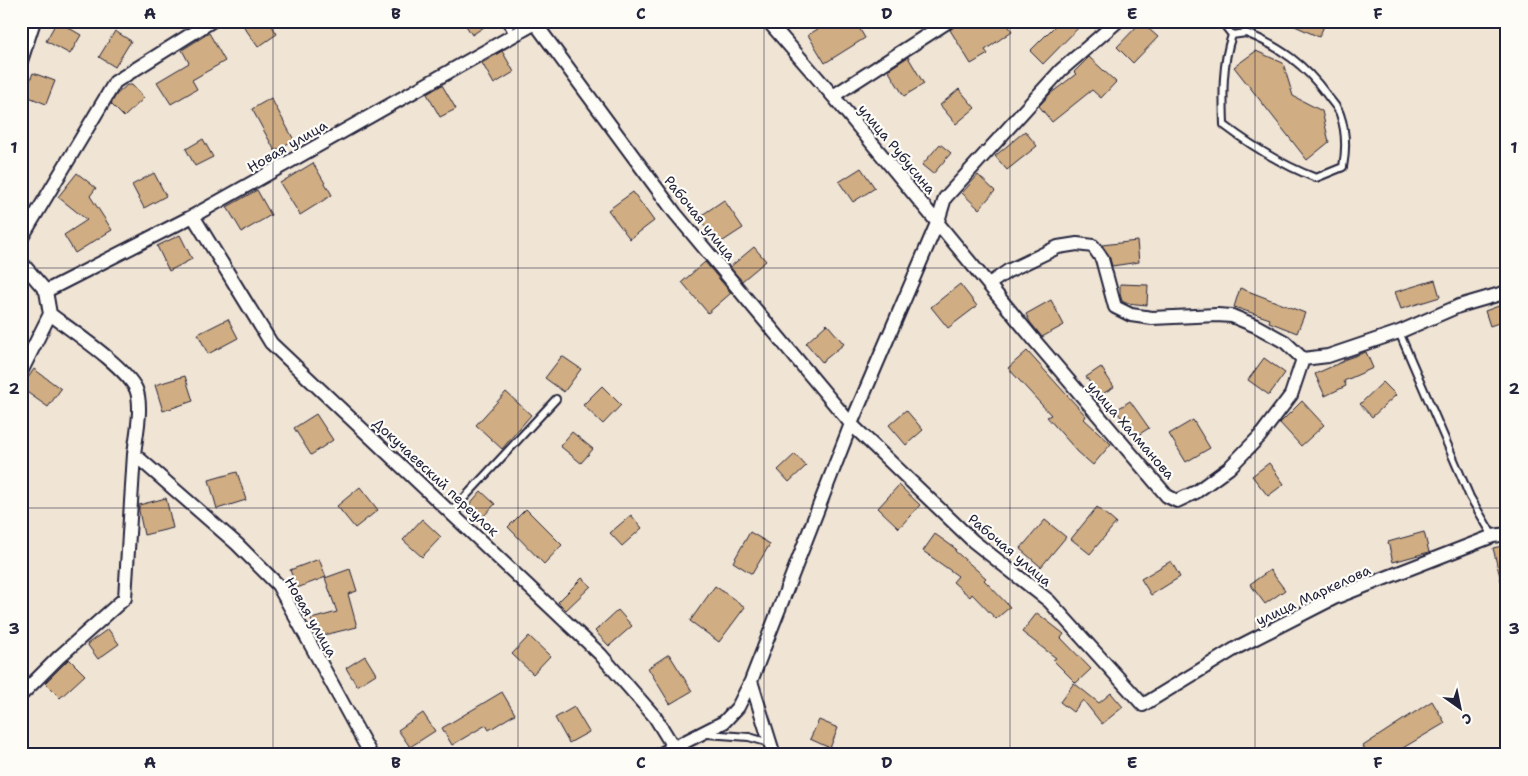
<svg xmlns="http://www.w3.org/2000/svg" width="1528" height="776" viewBox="0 0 1528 776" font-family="'Shantell Sans',sans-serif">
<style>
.building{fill:#d0ad82;stroke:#22223b}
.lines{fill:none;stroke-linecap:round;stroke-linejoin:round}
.lane-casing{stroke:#22223b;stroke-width:10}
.street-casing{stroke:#22223b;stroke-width:16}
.lane{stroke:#fdfcf7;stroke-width:6}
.street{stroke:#fdfcf7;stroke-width:12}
.grid{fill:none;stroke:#22223b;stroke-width:1;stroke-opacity:0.55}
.labels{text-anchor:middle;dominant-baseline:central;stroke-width:4.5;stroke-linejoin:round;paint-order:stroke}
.street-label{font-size:14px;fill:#22223b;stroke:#fdfcf7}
.neatline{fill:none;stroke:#22223b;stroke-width:2}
.grid-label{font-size:16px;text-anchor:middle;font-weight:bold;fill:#22223b}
</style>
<rect width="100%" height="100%" fill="#f0e4d4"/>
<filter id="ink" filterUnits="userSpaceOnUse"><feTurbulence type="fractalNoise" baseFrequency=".02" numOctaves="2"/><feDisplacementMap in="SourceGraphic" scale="10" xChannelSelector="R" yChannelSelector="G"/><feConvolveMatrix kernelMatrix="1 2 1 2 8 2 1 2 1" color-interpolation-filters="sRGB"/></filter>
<g filter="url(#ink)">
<path class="building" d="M57,21L81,35L70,54L46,41Z
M240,21H269L277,34L258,47Z
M463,21H493L472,35Z
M831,21H855L865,38L825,63L808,35Z
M961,21H1005L1012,31L985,50L988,54L971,64L950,30Z
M1060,21H1085L1043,64L1030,51Z
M1284,21H1318L1325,24L1319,37Z
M1141,22L1158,37L1133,63L1117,47Z
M115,31L131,41L115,67L99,57Z
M209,33L225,61L192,80L197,89L171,104L157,82L189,63L182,50Z
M502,51L514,72L494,84L482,63Z
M1256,51L1283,63L1293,96L1322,111L1329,142L1307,160L1234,67Z
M908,57L924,84L904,96L888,70Z
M1089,57L1116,82L1101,98L1092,90L1052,122L1039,106L1050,94L1076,74L1074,72Z
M33,73L55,81L46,104L24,95Z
M127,85H132L144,98L124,117L111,104L116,95Z
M442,85L456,109L440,117L427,94Z
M959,89L975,108L956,124L940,105Z
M271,98L294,140L275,151L252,109Z
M1025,131L1037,146L1007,170L995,156Z
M203,139L213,157L195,166L186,149Z
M940,144L951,153L933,174L922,165Z
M313,163L332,195L300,215L280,183Z
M861,168L875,188L853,202L839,182Z
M77,173L96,188L90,196L112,230L75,253L64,235L87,220L58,197Z
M154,173L166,196L144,208L132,185Z
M978,175L995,191L979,209L962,193Z
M257,190L271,215L242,232L227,207Z
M633,192L654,221L630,239L608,210Z
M724,200L743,228L717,245L699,217Z
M180,235L192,259L169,271L157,246Z
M1137,241L1139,262L1112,266L1109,255L1102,245Z
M754,247L766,261L742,281L730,267Z
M705,262L731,293L708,313L682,282Z
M1435,280L1440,297L1401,309L1395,292Z
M960,284L977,306L948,328L931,307Z
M1120,284L1148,285L1147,305L1126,303L1122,301L1120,294Z
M1240,288L1305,313L1297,333L1269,322L1270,319L1234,307Z
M1051,300L1064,325L1042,337L1030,322L1026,314Z
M1507,303V320L1490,326L1485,311Z
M228,319L238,338L208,354L198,334Z
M827,324L844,344L822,362L806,343Z
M1027,351L1086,416L1084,419L1111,444L1093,465L1078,452L1047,417L1051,415L1008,368Z
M1366,352L1373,368L1344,381L1346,386L1325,396L1315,374L1344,361L1343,360Z
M562,356L581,369L564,392L545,378Z
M1264,358L1285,373L1269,395L1248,380Z
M1101,367L1114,387L1099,396L1086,377Z
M34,369L61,389L48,407L21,388Z
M185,376L193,401L163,411L155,385Z
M1383,382L1396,395L1372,417L1360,404Z
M602,386L621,405L603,424L583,405Z
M506,392L531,415L502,449L476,425Z
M1130,401L1149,428L1135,437L1116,410Z
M1302,401L1324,425L1301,446L1280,423Z
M906,410L923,430L906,445L889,425Z
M316,414L333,440L311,455L294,428Z
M1193,420L1210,448L1186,462L1169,434Z
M572,432L593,449L581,463L560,446Z
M795,454L806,466L789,482L778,470Z
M1269,463L1284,484L1268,496L1252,476Z
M237,472L246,500L217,509L209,480Z
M899,485L920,505L899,528L878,508Z
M360,487L378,510L355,528L337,506Z
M481,491L495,504L480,520L467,507Z
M166,498L173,528L144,535L139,511V505Z
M1097,507L1116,523L1090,554L1071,539Z
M526,509L562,545L544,564L508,527Z
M631,515L642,528L622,546L610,533Z
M422,519L441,537L422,557L403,540Z
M1045,520L1066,537L1041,567L1020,549Z
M750,532L770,544L752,574L733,562Z
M1424,532L1429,552L1393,562L1388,542Z
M935,534L956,549L955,551L986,578L984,580L1010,607L996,619L972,594L970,597L953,582L958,576L923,551Z
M1507,545V584L1502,585L1493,548Z
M319,559L326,577L297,588L290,570Z
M1171,561L1180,577L1151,595L1141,579Z
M350,569L357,591L348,594L357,627L316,637L311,619L337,612L325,578Z
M1270,570L1285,590L1265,604L1250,584Z
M582,578L591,586L566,610L558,602Z
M715,586L745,607L719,642L690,621Z
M618,610L632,626L609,646L595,631Z
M1037,613L1064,634L1061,638L1091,669L1076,683L1053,660L1056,658L1022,632Z
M108,629L119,644L98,659L87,644Z
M529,636L550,656L533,674L512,654Z
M669,654L692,691L670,704L648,668Z
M365,656L376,674L357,686L346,668Z
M69,659L85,675L60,698L45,683Z
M1074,683L1099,703L1111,693L1123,707L1102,724L1083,700L1073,712L1060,702Z
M502,692L515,714L489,730L486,725L452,745L442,728Z
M1432,701L1445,723L1391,755H1368L1363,746Z
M574,707L589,732L569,743L555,718Z
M423,713L435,731L410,747L398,730Z
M819,720L838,728L830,748L810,739Z"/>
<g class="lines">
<defs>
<path id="lane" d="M506,21L513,35
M1221,21L1232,35
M1246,33C1281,47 1305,65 1327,95C1331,101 1338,108 1340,114C1346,131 1346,151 1343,167L1316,178C1282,165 1253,147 1224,125C1223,94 1222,64 1232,35Z
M1399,332L1470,497L1493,536
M451,512L556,399
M707,734L749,737L770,743"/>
<path id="street" d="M768,21L833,96L949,21
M535,23L675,213L851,424L973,541L1049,601L1143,705L1238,647L1334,598L1493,536L1507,534
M21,61L34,21
M833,96L1035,341L1167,496L1177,501L1196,492L1229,468L1260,436L1291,395L1303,359L1328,356L1399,332L1459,306L1507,292
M193,216L271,343L600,654L655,717L674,748
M21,239L115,82L212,21
M21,262L46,291L50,314C72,331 125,366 136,389C143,406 136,436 134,454L237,544L278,585L371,755
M989,284L1008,271L1058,247L1077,244L1093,246L1102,259L1115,307L1131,315L1152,318L1217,315L1232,316L1256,326L1285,342L1303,359
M46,291L193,216L539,21
M21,372L50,314
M751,681L774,755
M21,695L59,657L125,598L134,454
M659,755L724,722L738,707L751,681L851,424L938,221L945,198L1061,70L1118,21"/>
</defs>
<use href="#lane" class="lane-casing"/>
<use href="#street" class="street-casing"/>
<use href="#lane" class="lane"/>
<use href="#street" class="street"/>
</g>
</g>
<path class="grid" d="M273,21V755M518,21V755M764,21V755M1010,21V755M1255,21V755M21,268H1507M21,508H1507"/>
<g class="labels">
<g class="street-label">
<text transform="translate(287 146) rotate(-30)">Новая улица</text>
<text transform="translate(897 149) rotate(50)">улица Рубусина</text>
<text transform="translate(700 218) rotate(51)">Рабочая улица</text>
<text transform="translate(1131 430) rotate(49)">улица Халманова</text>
<text transform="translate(436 477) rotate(43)">Докучаевский переулок</text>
<text transform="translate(1010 550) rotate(40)">Рабочая улица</text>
<text transform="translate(1313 595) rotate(-25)">улица Маркелова</text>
<text transform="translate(311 617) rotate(60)">Новая улица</text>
</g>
</g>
<rect width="1528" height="776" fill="none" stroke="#fdfcf7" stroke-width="55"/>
<g transform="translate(1460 708) rotate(147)" stroke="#fdfcf7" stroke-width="4" paint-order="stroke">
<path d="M0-4L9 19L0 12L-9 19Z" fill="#22223b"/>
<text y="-8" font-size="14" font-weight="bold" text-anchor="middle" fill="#22223b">С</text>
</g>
<rect x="28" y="28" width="1472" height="720" class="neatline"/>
<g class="grid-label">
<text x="150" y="19">A</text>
<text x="396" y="19">B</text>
<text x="641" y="19">C</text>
<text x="887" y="19">D</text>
<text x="1132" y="19">E</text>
<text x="1378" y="19">F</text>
<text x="14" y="153">1</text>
<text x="1514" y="153">1</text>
<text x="14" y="394">2</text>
<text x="1514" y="394">2</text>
<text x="14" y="634">3</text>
<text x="1514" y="634">3</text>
<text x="150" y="768">A</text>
<text x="396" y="768">B</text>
<text x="641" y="768">C</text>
<text x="887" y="768">D</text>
<text x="1132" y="768">E</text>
<text x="1378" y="768">F</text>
</g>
</svg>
